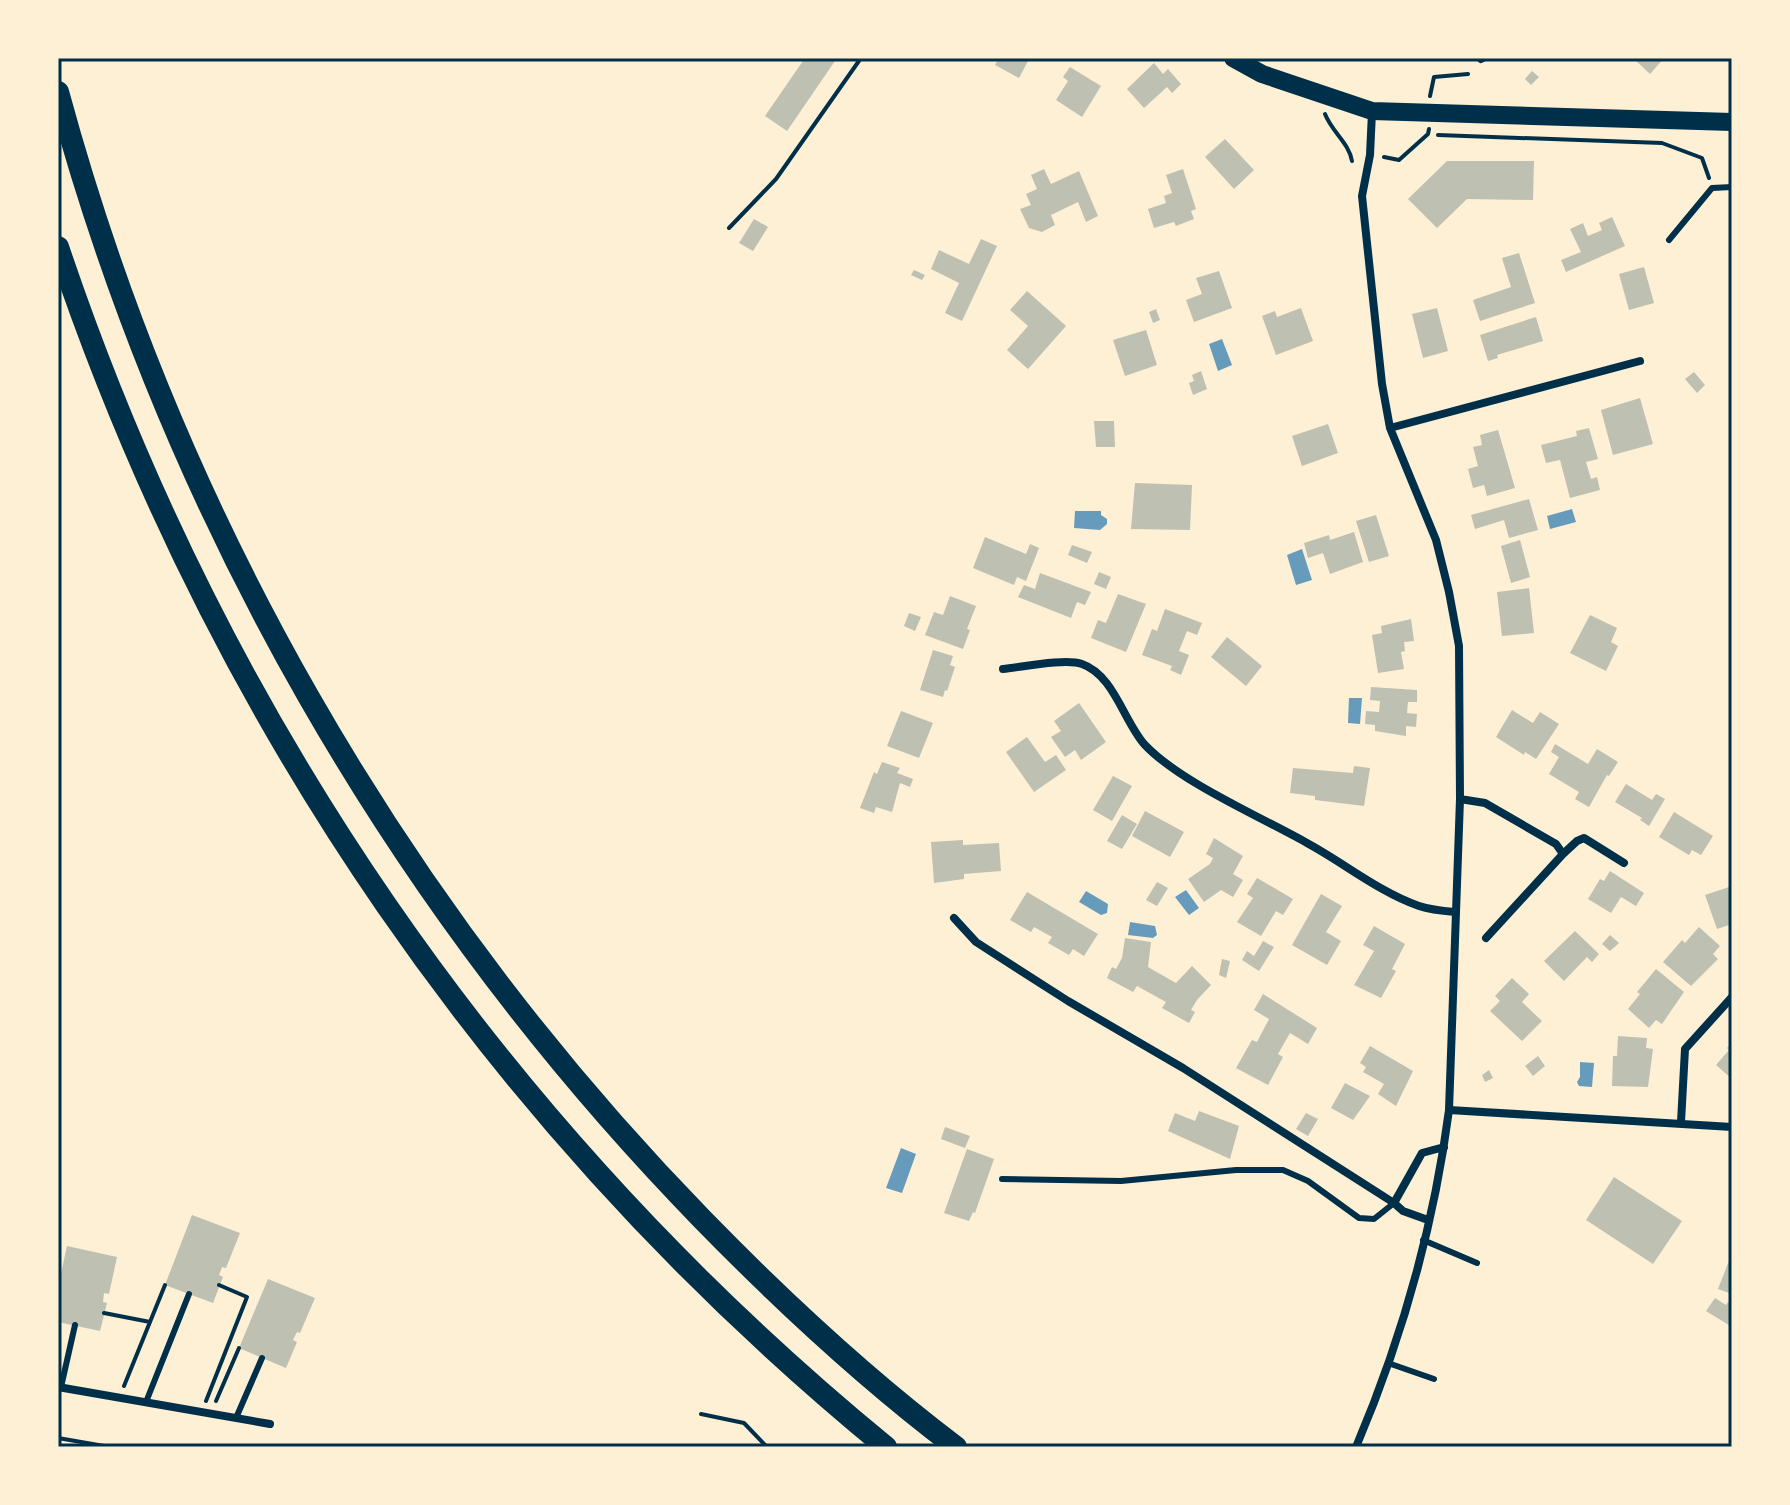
<svg xmlns="http://www.w3.org/2000/svg" width="1790" height="1505" viewBox="0 0 1790 1505" font-family="Arial,sans-serif">
<style>
.water{fill:#669bbc}
.building{fill:#bec0b2}
.lines{fill:none;stroke-linecap:round;stroke-linejoin:round}
.path{stroke:#003049;stroke-width:4}
.service{stroke:#003049;stroke-width:6}
.minor{stroke:#003049;stroke-width:8}
.primary{stroke:#003049;stroke-width:18}
.motorway{stroke:#003049;stroke-width:22}
.neatline{fill:none;stroke:#003049;stroke-width:3}
</style>
<rect width="100%" height="100%" fill="#fdf0d5"/>
<path class="water" d="M1222,339L1232,365L1218,371L1209,344Z
M1572,509L1576,522L1550,529L1547,516Z
M1075,511H1101V515L1107,519V524L1100,530L1074,528Z
M1302,549L1312,580L1296,585L1287,555Z
M1349,698H1362L1360,724L1348,723Z
M1186,890L1199,908L1189,915L1175,897Z
M1086,891L1108,904L1107,913L1101,915L1079,902Z
M1130,922L1155,926L1157,935L1153,938L1128,935Z
M1580,1062L1594,1063L1592,1087L1579,1086L1577,1082L1580,1077Z
M901,1148L916,1154L902,1193L886,1188Z"/>
<path class="building" d="M805,58H837L787,131L765,116Z
M999,58H1023L1028,61L1019,78L995,65Z
M1633,58H1664L1650,74Z
M1154,63L1163,74L1168,69L1181,84L1172,93L1167,87L1144,108L1127,89Z
M1070,67L1101,86L1082,117L1056,100L1068,81L1063,77Z
M1532,71L1539,77L1531,85L1525,79Z
M1225,139L1254,170L1234,189L1205,157Z
M1447,161H1534L1533,200L1467,199L1437,228L1408,199Z
M1044,169L1051,184L1079,171L1098,216L1086,222L1078,202L1051,215L1055,225L1042,232L1029,228L1020,209L1031,205L1026,194L1037,189L1031,175Z
M1183,169L1196,209L1191,211L1194,219L1176,226L1174,222L1154,228L1148,209L1166,203L1164,196L1172,193L1166,175Z
M1612,217L1625,246L1566,272L1561,260L1581,252L1570,229L1583,223L1588,236L1602,230L1599,223Z
M754,219L768,227L753,251L739,243Z
M981,239L997,246L962,321L945,313L959,283L931,269L939,250L969,264Z
M1519,253L1535,303L1480,321L1473,300L1511,287L1502,258Z
M1644,267L1654,303L1629,310L1619,274Z
M914,270L925,275L922,280L911,275Z
M1219,271L1232,308L1194,322L1186,300L1202,294L1196,278Z
M1027,291L1066,326L1028,369L1007,350L1028,326L1010,310Z
M1301,308L1313,341L1276,355L1262,316L1275,311L1277,317Z
M1437,308L1448,351L1423,358L1412,314Z
M1156,309L1160,320L1153,323L1149,312Z
M1536,317L1543,341L1497,355L1498,358L1488,361L1480,335Z
M1146,330L1157,365L1125,376L1113,340Z
M1201,371L1207,389L1193,395L1189,383L1194,381L1192,375Z
M1694,372L1705,385L1697,393L1685,379Z
M1640,398L1653,444L1613,455L1601,410Z
M1094,421H1114L1115,447H1096Z
M1328,424L1338,453L1302,466L1292,436Z
M1589,428L1598,459L1586,462L1591,479L1597,477L1600,490L1570,498L1560,460L1546,463L1541,445L1577,436L1576,431Z
M1498,430L1515,488L1487,496L1484,485L1473,488L1468,469L1478,466L1473,447L1482,445L1480,435Z
M1135,483L1192,485L1190,530L1131,529Z
M1529,499L1538,530L1509,538L1504,520L1475,529L1471,515Z
M1376,515L1389,556L1369,562L1356,521Z
M1354,532L1363,562L1330,574L1323,553L1308,558L1304,543L1329,535L1330,540Z
M985,537L1026,554L1030,544L1039,548L1026,581L1017,577L1014,585L973,568Z
M1520,540L1530,577L1511,583L1501,546Z
M1072,545L1092,552L1087,563L1068,555Z
M1099,572L1111,577L1106,589L1094,584Z
M1040,573L1091,592L1085,605L1077,602L1071,618L1018,597L1024,585L1035,589Z
M1529,588L1534,633L1502,636L1497,592Z
M1118,594L1146,604L1126,652L1091,638L1098,620L1106,623Z
M950,596L976,606L967,629L970,630L963,649L925,635L934,612L943,615Z
M1165,609L1202,623L1197,635L1187,631L1179,651L1189,655L1181,675L1170,670L1172,666L1142,655L1152,629L1157,631Z
M909,613L921,617L915,631L904,626Z
M1590,615L1617,628L1611,642L1618,646L1606,671L1570,653Z
M1411,619L1414,641L1404,642L1405,651L1401,652L1404,669L1378,673L1372,635L1382,633L1381,626Z
M1227,637L1262,666L1246,686L1211,657Z
M933,650L953,656L950,665L955,667L947,691L945,690L943,697L920,690Z
M1371,687L1417,690V702H1408L1407,713L1417,714L1416,727L1406,726V736L1375,731V725L1365,724L1366,711L1379,712L1380,701L1370,700Z
M1079,703L1106,742L1081,760L1075,750L1065,757L1051,737L1061,731L1054,721Z
M1512,710L1533,723L1540,712L1559,724L1536,759L1525,752L1524,755L1496,737Z
M901,711L933,723L919,758L887,746Z
M1027,737L1045,762L1056,755L1066,770L1034,792L1006,752Z
M1555,744L1588,764L1597,749L1618,762L1609,776L1607,775L1589,807L1575,799L1579,792L1549,774L1559,757L1551,752Z
M882,762L900,768L897,773L913,779L910,787L900,783L892,812L876,807L874,813L860,808L874,772L877,774Z
M1354,766L1370,768L1364,806L1315,800V796L1290,793L1293,768L1353,773Z
M1113,776L1132,786L1112,821L1093,810Z
M1626,784L1652,800L1656,794L1665,799L1649,826L1640,820L1642,818L1615,802Z
M1145,811L1184,832L1170,857L1132,836Z
M1674,812L1713,836L1701,855L1692,850L1689,855L1659,837Z
M1122,815L1137,824L1122,849L1107,841Z
M1214,838L1243,856L1233,874L1243,880L1233,897L1221,890L1204,902L1188,879L1210,864L1213,858L1206,854Z
M963,840V845L999,843L1001,871L964,874V879L934,883L931,842Z
M1610,871L1644,893L1636,906L1621,897L1611,913L1588,899L1600,879L1604,881Z
M1257,878L1293,899L1283,915L1276,911L1261,936L1237,922L1253,898L1247,894Z
M1157,882L1168,888L1157,906L1146,900Z
M1732,886V924L1717,929L1705,895Z
M1027,892L1098,934L1084,956L1073,949L1069,955L1048,943L1052,937L1034,927L1031,932L1010,920Z
M1321,894L1342,906L1326,932L1341,941L1327,965L1292,945Z
M1374,926L1405,944L1392,969L1396,971L1381,998L1354,985L1374,951L1363,945Z
M1699,927L1720,946L1713,954L1718,959L1691,986L1663,962L1682,940L1685,943Z
M1575,931L1599,954L1592,962L1587,957L1564,981L1544,961Z
M1610,935L1619,943L1610,951L1602,944Z
M1125,938L1151,942L1148,967L1176,983L1192,966L1211,985L1197,1000L1191,1010L1195,1012L1189,1023L1162,1008L1166,1002L1137,986L1133,992L1107,978L1112,967L1116,969L1122,958Z
M1263,941L1274,947L1259,971L1242,960L1247,951L1254,956Z
M1222,959L1230,961L1226,978L1219,975Z
M1656,969L1684,992L1662,1024L1656,1020L1649,1028L1628,1009L1640,994L1637,992Z
M1512,978L1529,994L1522,1002L1542,1021L1522,1041L1490,1011L1500,1001L1495,996Z
M1263,994L1317,1028L1308,1044L1290,1033L1278,1054L1283,1057L1268,1085L1236,1068L1252,1040L1257,1042L1269,1019L1254,1010Z
M1618,1036L1647,1038L1646,1048L1653,1049L1648,1087L1612,1086L1613,1056H1617Z
M1732,1042V1079L1716,1065L1729,1050L1727,1048Z
M1370,1046L1413,1071L1396,1106L1378,1094L1384,1084L1363,1072L1366,1067L1360,1063Z
M1538,1056L1545,1066L1533,1076L1525,1066Z
M1489,1070L1493,1078L1485,1082L1482,1075Z
M1345,1083L1370,1096L1353,1120L1331,1108Z
M1199,1111L1239,1126L1230,1159L1168,1131L1175,1113L1195,1121Z
M1306,1113L1318,1119L1308,1136L1296,1129Z
M945,1127L970,1136L965,1148L941,1139Z
M967,1149L994,1159L975,1213L973,1212L969,1221L944,1213Z
M1614,1177L1682,1221L1653,1264L1586,1220Z
M192,1215L240,1233L226,1268L222,1267L219,1275L223,1277L213,1303L165,1285Z
M67,1246L117,1257L109,1294L104,1293L103,1302L107,1303L100,1331L58,1322V1287Z
M1732,1253V1294L1718,1289Z
M268,1279L315,1298L300,1333L297,1332L293,1340L297,1342L286,1368L239,1348Z
M1715,1298L1726,1305L1728,1302L1732,1304V1327L1706,1311Z"/>
<g class="lines">
<path class="path" d="M1430,96L1434,77L1468,74
M1325,114C1332,132 1349,143 1352,161
M1438,135L1662,143L1702,158L1709,178
M1384,157L1399,160L1428,134L1429,129
M729,228L776,179L861,58
M104,1313L150,1322
M124,1386L165,1285
M206,1401L247,1297L219,1285
M216,1401L239,1348
M701,1414L744,1423L767,1447
M58,1438L110,1447"/>
<path class="service" d="M1669,240L1712,188L1732,187
M1002,1179L1121,1181L1236,1170H1283L1308,1181L1359,1218L1374,1219L1394,1203
M1423,1240L1477,1263
M1388,1363L1434,1379
M61,1387L75,1325
M146,1402L189,1294
M236,1418L262,1358"/>
<path class="minor" d="M1481,59L1483,58
M1390,428L1640,361
M1003,669C1022,667 1066,658 1082,664C1114,675 1124,722 1145,745C1180,782 1261,817 1307,843C1344,863 1379,892 1419,906C1431,910 1443,911 1455,912
M1460,799L1485,803L1556,844L1563,854L1486,938
M1563,854L1577,841L1584,838L1624,863
M954,918L976,942L1068,1001L1183,1068L1394,1203
M1449,1110L1732,1127
M1681,1122L1685,1049L1732,997
M1428,1220L1403,1211L1394,1203L1422,1153L1444,1147
M58,1387L270,1424
M1356,1447C1401,1341 1434,1225 1449,1110L1460,799L1459,646L1449,592L1436,540L1390,428L1382,384L1362,196L1370,155L1372,112"/>
<path class="primary" d="M1233,58L1262,74L1372,111L1732,122"/>
<path class="motorway" d="M58,92C173,516 397,906 703,1220C782,1301 866,1379 956,1447
M58,247C217,720 499,1130 886,1447"/>
</g>
<rect width="1790" height="1505" fill="none" stroke="#fdf0d5" stroke-width="120"/>
<rect x="60" y="60" width="1670" height="1385" class="neatline"/>
</svg>
